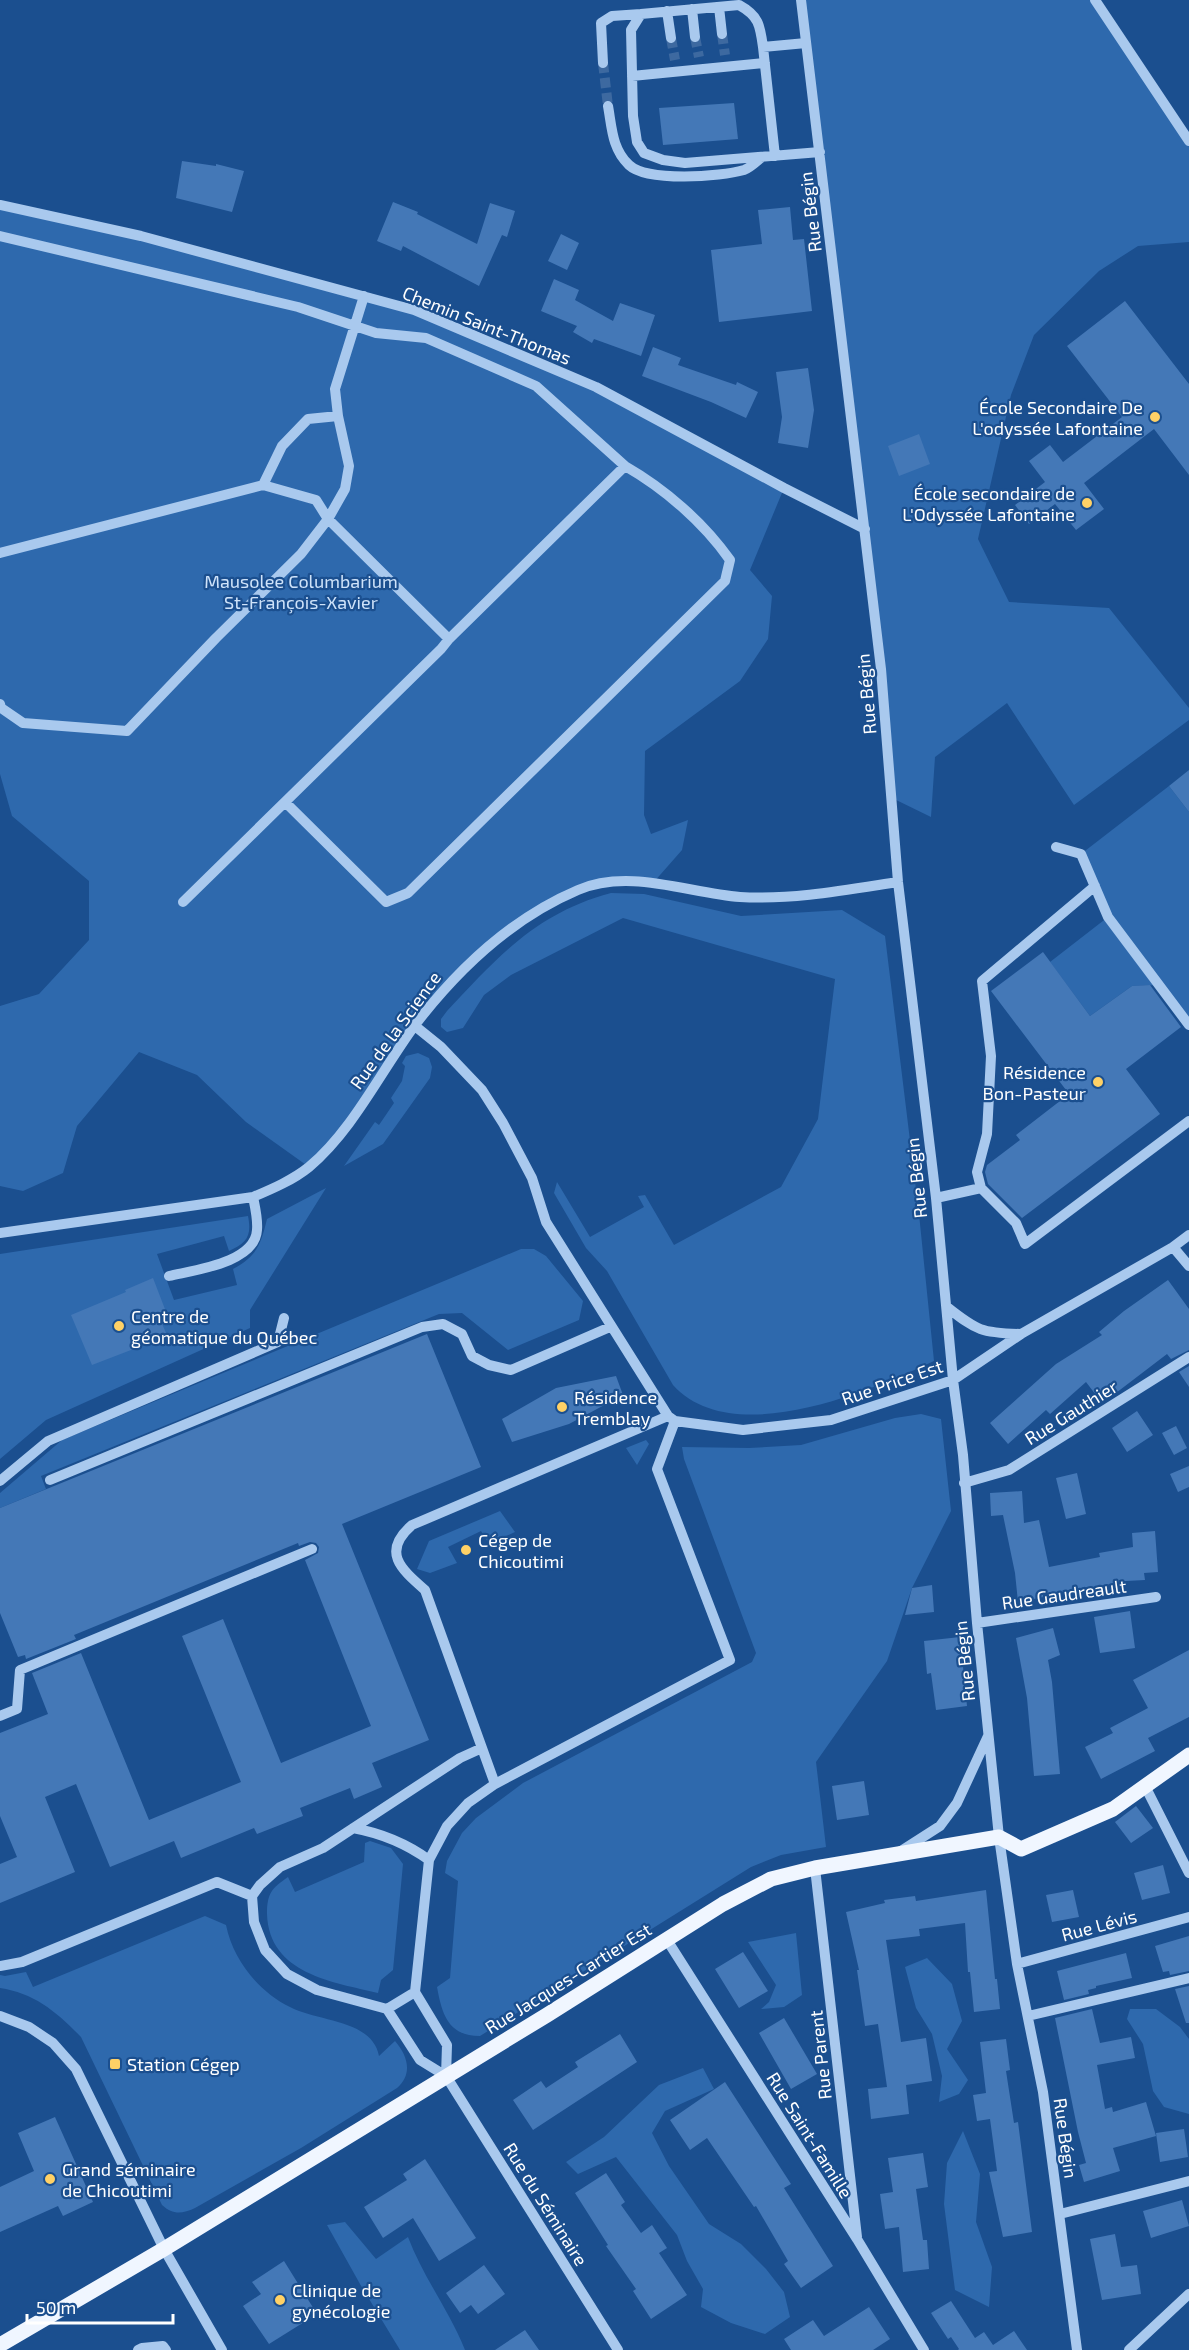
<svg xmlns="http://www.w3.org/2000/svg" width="1189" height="2350" viewBox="0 0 1189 2350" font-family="'Exo 2',sans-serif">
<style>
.green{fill:#2e69ad}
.building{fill:#4478b7}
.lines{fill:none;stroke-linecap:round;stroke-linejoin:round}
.minor-tunnel{stroke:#3d69a0;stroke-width:10;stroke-dasharray:10 5;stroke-linecap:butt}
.minor{stroke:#a9c9ee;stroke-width:10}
.major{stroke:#f0f6ff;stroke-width:15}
.poi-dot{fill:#ffd166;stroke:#1b4f8f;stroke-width:2}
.labels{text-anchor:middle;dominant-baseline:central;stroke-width:4.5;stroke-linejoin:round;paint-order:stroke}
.street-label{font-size:18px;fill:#fff;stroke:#1b4f8f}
.poi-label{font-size:18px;fill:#fff;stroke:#1b4f8f;text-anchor:start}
.park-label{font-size:18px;fill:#cfe3fa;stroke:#1b4f8f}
</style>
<rect width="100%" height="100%" fill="#1b4f8f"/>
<path class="green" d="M801,0H1095L1189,141V242L1138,246L1099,271L1034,335L1011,395L978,539L1009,602L1109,608L1189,708V720L1074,805L1007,703L935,757L931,817L890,797L881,669Z
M0,202L414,310L596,387L784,488L750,570L772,596L768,639L740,681L645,751L644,815L651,834L688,820L682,850L653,883L580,889L537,911L454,978L369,1095L309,1167L246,1122L197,1075L139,1052L77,1126L63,1173L23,1191L0,1186V1006L39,994L89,940V881L12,816L0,774Z
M1169,786L1189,812V1023L1160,985L1132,986L1090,1016L1050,962L1108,917L1081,854Z
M611,893L644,894L741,916L842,910L885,936L919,1214L934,1361C868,1392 732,1450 673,1385L607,1271L586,1248L554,1193L557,1182L590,1237L644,1207L638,1196L645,1195L674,1245L781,1187L818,1119L835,979L623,918L511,975L484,995L463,1028L447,1032L441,1027V1019L447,1011C498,957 536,913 611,893Z
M418,1053L429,1058L432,1067L430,1078L383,1144L344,1166L375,1122L379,1125L394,1103L391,1098L402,1081L405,1066L402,1063L406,1056Z
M326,1188L250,1310V1328L46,1420L0,1459V1254L248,1216C252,1236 247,1243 229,1251L224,1236L157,1254L174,1300L237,1285L233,1269C257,1256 261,1244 267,1219Z
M521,1249H534L546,1256L583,1301L579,1320L508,1350L462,1313L439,1314L41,1476L46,1489L0,1508V1493L62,1440Z
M921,1414L941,1419L951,1511L912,1588L887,1661L816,1762L826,1847L781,1855L751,1867L480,2036C448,2036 442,2014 437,1987L450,1978L458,1881L445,1873L447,1861L462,1833L476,1818L523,1783L752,1662L756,1653L684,1459L682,1447L749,1448L801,1445L895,1418Z
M646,1440L649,1444L637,1465L626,1448Z
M500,1511L515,1532L489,1544L481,1531L448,1547L457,1563L430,1573L417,1569L429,1541Z
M370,1841L391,1848L403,1864L393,1970L381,1980L378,1993C333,1982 269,1974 267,1914C267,1893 272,1888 288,1877L295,1892L364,1862L365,1843Z
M205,1916L226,1925C233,1960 259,1992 290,2007C318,2022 372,2019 379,2056L395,2041C408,2056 413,2074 397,2088L301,2148L195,2208C182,2214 173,2215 162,2205L81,2037C57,2012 34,1993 0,1988V1975L5,1976L26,1972L33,1987Z
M796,1933L802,1995L784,2007L761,2009L769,2002L776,1985L748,1942Z
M927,1958L952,1984L962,2021L947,2049L968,2080L959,2094L939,2102L942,2076L932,2034L916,2008L905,1967Z
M1130,2009H1156L1180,2027L1189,2039V2114L1164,2107L1153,2091L1143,2044L1127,2019Z
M703,2068L714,2089L665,2111L652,2133L669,2166L709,2224L741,2244L766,2269L784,2292L790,2317L765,2334L731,2323L701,2307L703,2289L687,2261L677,2235L616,2157L578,2174L566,2162L604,2137L659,2085Z
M963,2131L980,2174L976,2222L992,2267L989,2307L955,2290L944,2204L947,2163Z
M345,2222L376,2259L408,2237C423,2277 449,2310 465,2350H400L360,2284L327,2225Z"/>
<path class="building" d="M734,103L738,139L663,145L659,108Z
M182,161L216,166V164L244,171L232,212L176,198Z
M393,202L418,212L417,214L477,244L490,203L515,211L507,237L502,235L479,286L403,246L401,251L377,241Z
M790,207L793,240L804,239L812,311L719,322L711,250L762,244L758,210Z
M561,234L579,243L567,270L548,261Z
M554,279L579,290L575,300L613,321L620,303L655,315L641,356L594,339L592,343L573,332L577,326L541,311Z
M1125,301L1189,384V475L1154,429L1084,483L1104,509L1076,530L1055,504L1029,524L1015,505L1045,482L1029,461L1050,445L1063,462L1122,417L1067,346Z
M653,347L681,358L678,365L736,385L737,382L758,392L746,418L711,402L642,376Z
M808,368L814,410L808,448L778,443L782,417L776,372Z
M919,434L930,464L899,476L888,446Z
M1189,770V812L1169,786Z
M1043,952L1090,1016L1132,986L1150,985L1181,1027L1126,1069L1160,1114L1022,1218L988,1184L985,1172L987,1165L1020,1140L1016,1135L1069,1094L991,991Z
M153,1278L168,1317L160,1319L166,1333L131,1350L92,1365L71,1315L126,1292L125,1290Z
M1168,1280L1189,1309V1350L1171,1359L1167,1354L1112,1396L1109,1391L1099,1399L1086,1382L1050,1414L1046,1410L1008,1444L990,1423L1056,1364L1102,1335L1099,1332L1124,1311Z
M427,1334L481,1467L342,1524L429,1740L372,1763L382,1787L354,1799L350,1788L300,1808L303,1816L257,1834L254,1828L181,1858L174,1841L110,1867L76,1784L45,1797L75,1872L0,1903V1864L17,1857L0,1816V1733L48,1714L32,1673L81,1653L149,1820L241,1782L182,1636L223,1619L281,1763L371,1726L305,1560L318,1553L319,1547L316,1543L310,1542L299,1546L298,1543L74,1635L76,1639L26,1659L25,1655L18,1657L0,1613V1508Z
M1189,1366V1387L1179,1372Z
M616,1376L623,1395L569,1424L512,1442L502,1419L556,1388Z
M1137,1411L1153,1435L1127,1452L1112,1428Z
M1176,1426L1187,1448L1174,1455L1162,1433Z
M1189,1466V1487L1178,1492L1170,1474Z
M1077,1473L1086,1514L1066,1519L1056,1478Z
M1022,1491L1024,1523L1039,1520L1049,1567L1100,1557L1099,1553L1133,1547L1132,1533L1155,1531L1158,1572L1144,1573L1145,1580L1126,1581L1018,1602L1015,1573L1003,1515L991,1516L990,1493Z
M932,1585L934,1612L905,1615L912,1588Z
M1130,1611L1135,1648L1100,1653L1094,1617Z
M1053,1628L1060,1655L1048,1660L1052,1682L1060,1774L1034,1776L1027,1698L1016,1638Z
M960,1637L967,1706L936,1710L931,1673L927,1674L924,1641Z
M1189,1650V1717L1148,1738L1155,1751L1101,1779L1085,1747L1113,1733L1110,1728L1148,1708L1133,1680Z
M864,1781L869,1815L837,1820L832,1786Z
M1136,1806L1153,1828L1131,1843L1115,1822Z
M1163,1865L1170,1893L1142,1900L1134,1873Z
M986,1890L995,1979H997L1000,2009L974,2012L970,1972H968L965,1923L919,1929L920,1936L886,1940L901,2042L926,2038L932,2081L906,2085L909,2114L871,2119L868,2089L887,2087L878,2024L865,2026L857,1970H859L846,1912L885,1903L884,1900L915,1896L916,1901Z
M1073,1890L1079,1917L1052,1922L1046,1895Z
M1189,1936V1971L1170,1975L1169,1971L1163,1972L1155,1946Z
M743,1952L768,1991L739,2008L715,1969Z
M1126,1953L1132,1978L1096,1986V1988L1088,1990L1089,1994L1064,2000L1057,1971Z
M1189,1986V2023H1186L1175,1989Z
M1092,2009L1100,2043L1131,2037L1135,2058L1097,2065L1105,2109L1112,2107L1113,2112L1146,2102L1156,2136L1113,2148L1120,2171L1084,2182L1079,2165L1086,2163L1078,2132L1055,2018Z
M784,2018L817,2074L791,2089L759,2033Z
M620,2034L637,2062L533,2130L513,2100L541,2081L546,2088L578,2067L575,2062Z
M1006,2039L1010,2070L1006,2071L1014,2123L1018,2122L1032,2232L1003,2237L989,2172L997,2171L990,2119L977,2121L973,2095L986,2093L980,2042Z
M725,2082L791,2184L784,2188L833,2266L801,2288L784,2264L788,2261L756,2206L754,2207L707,2138L690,2150L670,2120Z
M55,2117L93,2202L63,2216L58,2206L0,2232V2187L34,2171L18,2133Z
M1184,2129L1188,2157L1160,2162L1156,2133Z
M923,2153L928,2187L916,2189L923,2240H927L929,2269L903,2272L899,2227L885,2229L880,2194L893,2192L888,2158Z
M425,2159L476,2238L439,2261L413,2218L383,2238L364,2207L407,2180L403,2174Z
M606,2173L625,2202L621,2205L641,2233L652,2225L667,2248L659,2253L687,2295L651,2319L633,2291L636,2289L606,2246L608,2245L575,2193Z
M1182,2200L1189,2226L1151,2238L1143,2211Z
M1115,2234L1121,2267L1137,2265L1141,2294L1102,2300L1090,2239Z
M284,2261L317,2314L269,2344L243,2306L261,2294L252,2282Z
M484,2265L505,2294L478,2314L471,2305L460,2313L446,2293Z
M951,2301L975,2338L984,2332L993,2345L1014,2331L1027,2350H958L959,2349L951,2337L948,2339L931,2313Z
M869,2307L890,2339L873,2350H791L784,2339L813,2320L824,2336Z
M525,2330L539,2350H495Z"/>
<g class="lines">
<path class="minor-tunnel" d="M722,34L725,55
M695,37L699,57
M671,38L675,60
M603,63L608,106"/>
<path class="minor" d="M801,0L881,669L898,882L936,1198L953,1380L963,1455L977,1623L999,1837L1017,1964L1043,2092L1077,2350
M1095,0L1189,141
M719,7L722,34
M692,9L695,37
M667,11L671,38
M806,43L763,47C760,25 759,16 739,5L641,14L631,30L633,116L637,142L644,153L663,160L685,163L820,152
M763,47L775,156
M603,63L601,23L612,16L641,14
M632,76L765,63
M608,106C612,128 612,149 629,165C647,182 720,177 744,170C750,168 757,161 762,157
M0,205L141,236L414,310L596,387L784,488L865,529
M0,236L298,307L376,333L426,338L536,386L625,466
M0,553L263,485L282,446L308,419L338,416
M0,704L1,708L23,723L127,731L216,638L301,554L328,519L316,500L263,485
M285,802L386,902L408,893L725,581L730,560C703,522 665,489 625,466L449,639
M1056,847L1081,854L1108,917L1189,1025
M183,902L441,649L449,639L328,519L345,489L349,466L338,416L335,389L364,296
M415,1026L441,1047L482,1090L503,1123L532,1178L546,1222L668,1416
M981,1188L977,1172L987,1134L991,1056L982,981L1095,886
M936,1198L981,1188L1016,1223L1025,1244L1189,1121
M0,1233L253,1197C272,1189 293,1180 309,1167C353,1130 381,1071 415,1025C458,969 512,918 578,890C629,868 688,893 740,897C793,900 846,890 898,882
M1173,1247L1189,1266
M169,1276C194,1270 255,1263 257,1230C258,1219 255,1207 253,1197
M947,1307C977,1331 982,1333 1021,1334
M50,1480L422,1327L443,1324L462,1334L472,1356L489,1365L511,1370L610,1327
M0,1481L48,1441L278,1342L284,1318
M964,1483L1009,1470L1189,1357
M977,1623L1156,1597
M0,1716L17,1709L20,1670L312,1549
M495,1784L425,1590C401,1569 381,1552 412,1525L668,1416L675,1421L743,1430L831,1420L953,1380L1021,1334L1173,1247L1189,1235
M1145,1786L1189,1873
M353,1828C380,1833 407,1844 429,1860
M901,1851L940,1826L957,1803L988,1736
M815,1868L857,2237
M667,1940L857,2239L924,2350
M1017,1964L1189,1917
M0,1966L22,1962L217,1882L252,1896
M415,1992L387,2009L317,1990L287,1974L265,1950L254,1922L252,1896L260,1885L280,1867L323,1848L460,1758L482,1748
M387,2009L420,2060L446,2076L618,2350
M0,2016L29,2027L53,2043L76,2069L164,2249L222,2350
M1028,2016L1189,1978
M446,2076L447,2045L415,1992L429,1860L447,1826L468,1803L495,1784L730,1660L657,1469L675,1421
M1060,2214L1189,2181
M138,2350L142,2348L163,2346L166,2350
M1129,2350L1189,2294"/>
<path class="major" d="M0,2345L164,2249L547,2015L723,1904L771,1879L815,1868L999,1837L1021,1849L1113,1809L1189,1755"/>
</g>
<g class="poi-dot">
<circle cx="1155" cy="417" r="6"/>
<circle cx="1087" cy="503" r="6"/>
<circle cx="1098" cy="1082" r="6"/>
<circle cx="119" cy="1326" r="6"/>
<circle cx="562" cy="1407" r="6"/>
<circle cx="466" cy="1550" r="6"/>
<rect x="109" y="2058" width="12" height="12" rx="3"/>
<circle cx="50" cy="2179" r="6"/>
<circle cx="280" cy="2300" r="6"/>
</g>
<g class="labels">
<g class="street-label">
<text transform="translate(810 212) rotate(-97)">Rue Bégin</text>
<text transform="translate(487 325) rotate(22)">Chemin Saint-Thomas</text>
<text transform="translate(866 694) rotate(-95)">Rue Bégin</text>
<text transform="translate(395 1030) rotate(-54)">Rue de la Science</text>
<text transform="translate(916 1178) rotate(-96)">Rue Bégin</text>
<text transform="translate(892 1382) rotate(-19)">Rue Price Est</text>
<text transform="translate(1071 1412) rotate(-32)">Rue Gauthier</text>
<text transform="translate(1064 1594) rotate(-8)">Rue Gaudreault</text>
<text transform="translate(964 1661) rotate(-96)">Rue Bégin</text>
<text transform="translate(1099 1925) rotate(-15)">Rue Lévis</text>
<text transform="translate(568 1978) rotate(-32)">Rue Jacques-Cartier Est</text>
<text transform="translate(820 2055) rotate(-96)">Rue Parent</text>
<text transform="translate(810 2135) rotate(58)">Rue Saint-Famille</text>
<text transform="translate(1066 2138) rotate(82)">Rue Bégin</text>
<text transform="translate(546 2204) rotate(58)">Rue du Séminaire</text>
</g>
<g class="poi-label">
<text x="1143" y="407" text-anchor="end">École Secondaire De<tspan x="1143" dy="21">L'odyssée Lafontaine</tspan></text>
<text x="1075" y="493" text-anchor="end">École secondaire de<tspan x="1075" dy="21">L'Odyssée Lafontaine</tspan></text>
<text x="1086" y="1072" text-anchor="end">Résidence<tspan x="1086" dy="21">Bon-Pasteur</tspan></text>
<text x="131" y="1316">Centre de<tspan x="131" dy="21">géomatique du Québec</tspan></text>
<text x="574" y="1397">Résidence<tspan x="574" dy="21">Tremblay</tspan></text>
<text x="478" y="1540">Cégep de<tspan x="478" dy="21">Chicoutimi</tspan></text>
<text x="127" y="2064">Station Cégep</text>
<text x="62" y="2169">Grand séminaire<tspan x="62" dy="21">de Chicoutimi</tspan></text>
<text x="292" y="2290">Clinique de<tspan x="292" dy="21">gynécologie</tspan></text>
</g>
<g class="park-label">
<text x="301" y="581">Mausolee Columbarium<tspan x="301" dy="21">St-François-Xavier</tspan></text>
</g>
</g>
<path d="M27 2314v9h146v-9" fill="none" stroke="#ffffff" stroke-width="3"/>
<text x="36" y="2314" font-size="18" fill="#ffffff" stroke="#1b4f8f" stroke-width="4.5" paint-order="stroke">50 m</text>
</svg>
